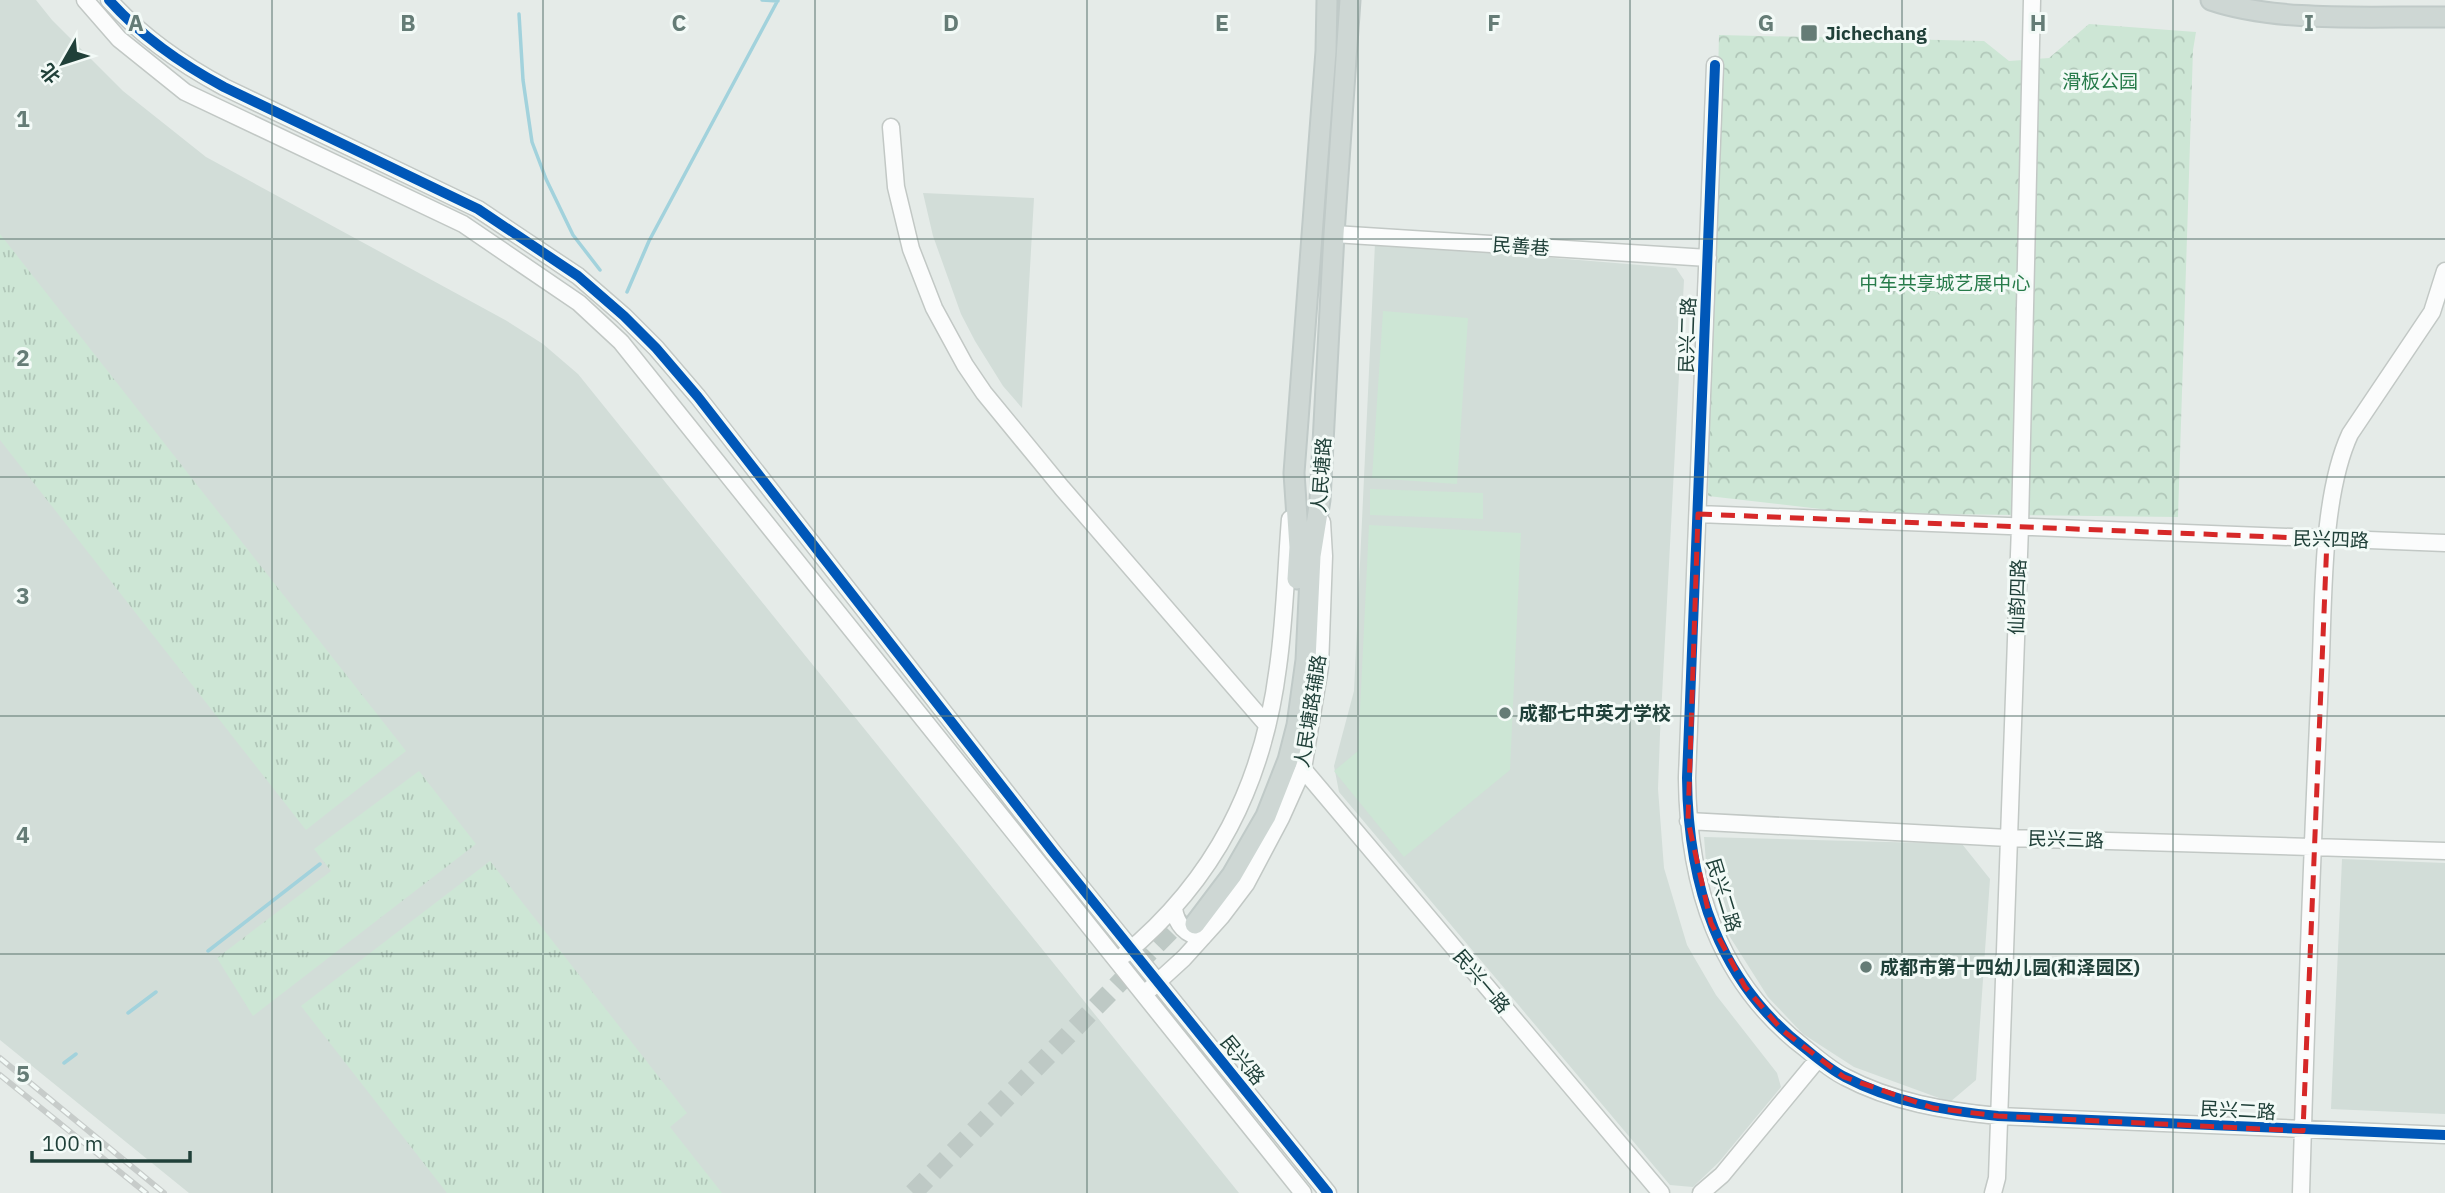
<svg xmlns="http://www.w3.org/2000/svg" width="2445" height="1193" viewBox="0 0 2445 1193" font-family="'IBM Plex Sans','Noto Sans SC',sans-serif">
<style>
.built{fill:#d2ddd8}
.grass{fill:url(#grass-tufts)}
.park{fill:url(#park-crowns)}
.pitch{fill:#cde6d5}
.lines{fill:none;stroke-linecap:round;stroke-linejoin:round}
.stream{stroke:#a2d2dc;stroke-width:3.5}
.major-tunnel{stroke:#bec9c5;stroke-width:19;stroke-dasharray:19 10;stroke-linecap:butt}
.minor-casing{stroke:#c2c8c5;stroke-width:19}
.major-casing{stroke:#c0cac8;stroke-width:23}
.minor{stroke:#fbfcfc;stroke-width:16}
.major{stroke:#ced7d4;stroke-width:19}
.rail-casing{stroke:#c7ccca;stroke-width:6}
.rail{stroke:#f3faf7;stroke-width:3.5;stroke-dasharray:10;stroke-linecap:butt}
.cycleway-casing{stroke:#f3faf7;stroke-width:15}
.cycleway{stroke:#0057b8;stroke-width:10}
.marked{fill:none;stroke:#d62828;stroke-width:5;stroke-dasharray:14 9;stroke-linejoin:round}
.grid{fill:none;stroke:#657c76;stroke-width:2;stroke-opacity:0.55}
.poi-dot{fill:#657c76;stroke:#f3faf7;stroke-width:2.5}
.labels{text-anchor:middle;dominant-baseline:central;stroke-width:6;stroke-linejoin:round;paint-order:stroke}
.poi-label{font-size:19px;font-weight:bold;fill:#204039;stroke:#f3faf7;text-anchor:start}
.park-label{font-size:19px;fill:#277b4a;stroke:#f3faf7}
.street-label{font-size:19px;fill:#204039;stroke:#f3faf7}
.grid-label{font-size:23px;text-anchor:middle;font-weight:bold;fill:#657c76;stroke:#f3faf7;stroke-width:6;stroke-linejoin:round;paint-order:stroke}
</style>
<defs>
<pattern id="grass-tufts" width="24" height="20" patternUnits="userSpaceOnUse" patternTransform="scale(1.75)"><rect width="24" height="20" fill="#cde6d5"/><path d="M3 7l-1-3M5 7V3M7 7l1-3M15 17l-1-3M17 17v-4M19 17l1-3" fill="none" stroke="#b0c6b8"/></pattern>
<pattern id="park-crowns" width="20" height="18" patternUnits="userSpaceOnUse" patternTransform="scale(1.75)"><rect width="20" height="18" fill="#cde6d5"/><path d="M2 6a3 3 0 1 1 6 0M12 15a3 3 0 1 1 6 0" fill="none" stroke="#b0c6b8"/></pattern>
</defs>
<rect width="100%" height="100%" fill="#e5ebe8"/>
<path class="built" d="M0,0H36L52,20L123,91L206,157L507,321L543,344L578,374L1239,1193H189L0,1040Z
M923,193L1034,198L1022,408L1003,386L975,341L961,314L933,236Z
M1375,243L1676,268L1684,280L1660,734L1658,789L1664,868L1687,945L1716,995L1777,1073L1781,1087L1719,1162L1693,1187L1670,1185L1339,792L1334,766L1354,691Z
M1704,837L1962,844L1990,879L1976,1080L1950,1102L1854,1067L1803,1034L1768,997L1730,937L1706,862Z
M2342,859L2445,863V1114L2331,1109Z"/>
<path class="grass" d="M0,234L406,751L306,830L0,440Z
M419,771L476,844L253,1016L217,958L331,871L314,849Z
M490,861L687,1113L670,1127L722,1193H447L301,1006Z"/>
<path class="park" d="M2089,24L2196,32L2193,50L2178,517L1855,513L1708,496L1719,35L1984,41L2009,61L2049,58Z"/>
<path class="pitch" d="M1383,311L1468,318L1457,484L1372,478Z
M1370,489L1483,493V519L1370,515Z
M1369,525L1521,533L1510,770L1404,857L1334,771L1358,751Z"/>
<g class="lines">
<path class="stream" d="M762,0L778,1
M519,14L523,80L532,142L546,179L573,235L600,270
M627,292L649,241L778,0
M208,951L320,864
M128,1013L156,992
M64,1063L76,1054"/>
<path class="major-tunnel" d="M913,1193L1186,915"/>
<defs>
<path id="minor" d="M85,0L119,39L185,92L463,224L579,303L621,342L1303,1193
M109,0C142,37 181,64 224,87L478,209L578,276L624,316L656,348L698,397L1053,852L1328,1193
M1715,65L1687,778C1688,885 1718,982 1806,1049C1818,1059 1831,1070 1845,1077C1892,1102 1946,1111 1998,1116L2445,1135
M891,127L896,187L911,249L934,308L965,365L984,393L1062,488L1267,725
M1334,234L1708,258
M1698,514L2445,543
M1303,769L1661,1193
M1688,821L2008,838L2445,851
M1174,908C1176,924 1186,936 1203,937
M1124,955C1215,880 1263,785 1278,667C1285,618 1286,568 1290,519
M1150,989L1184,958L1221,917L1246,884L1281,818L1303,769L1320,667L1324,556L1322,522
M1701,1193L1722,1175L1818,1059
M1993,1193L1997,1178L2020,526L2032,0
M2301,1193C2306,1022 2312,851 2320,680C2324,607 2320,499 2350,434L2432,312L2445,271"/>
<path id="major" d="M2211,0C2278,23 2374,16 2445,17
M1297,579L1299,547L1294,473L1326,51L1327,0
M1195,924L1232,875L1266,816L1288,760L1297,725L1306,660L1311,556L1320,500L1334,234L1350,0"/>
</defs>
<use href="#minor" class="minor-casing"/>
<use href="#major" class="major-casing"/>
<use href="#minor" class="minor"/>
<use href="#major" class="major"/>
<defs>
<path id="rail" d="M0,1058L164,1193
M0,1075L146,1193"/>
</defs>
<use href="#rail" class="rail-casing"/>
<use href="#rail" class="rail"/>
<defs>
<path id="cycleway" d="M109,0C142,37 181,64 224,87L478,209L578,276L624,316L656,348L698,397L1053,852L1328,1193
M1715,65L1687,778C1688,885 1718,982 1806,1049C1818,1059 1831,1070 1845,1077C1892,1102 1946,1111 1998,1116L2445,1135"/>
</defs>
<use href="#cycleway" class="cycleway-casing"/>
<use href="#cycleway" class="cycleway"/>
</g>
<path class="marked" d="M1698,514L2327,539L2303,1131L1998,1116L1933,1108L1844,1077L1782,1030L1745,987L1711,923L1688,821Z"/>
<path class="grid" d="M272,0V1193M543,0V1193M815,0V1193M1087,0V1193M1358,0V1193M1630,0V1193M1902,0V1193M2173,0V1193M0,239H2445M0,477H2445M0,716H2445M0,954H2445"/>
<g class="poi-dot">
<rect x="1800" y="24" width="18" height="18" rx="3.5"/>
<circle cx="1505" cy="713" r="7"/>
<circle cx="1866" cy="967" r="7"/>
</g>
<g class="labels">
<g class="poi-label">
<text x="1825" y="33">Jichechang</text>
<text x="1519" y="713">成都七中英才学校</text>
<text x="1880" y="967">成都市第十四幼儿园(和泽园区)</text>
</g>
<g class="park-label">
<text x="2100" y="81">滑板公园</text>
<text x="1945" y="283">中车共享城艺展中心</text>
</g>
<g class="street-label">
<text transform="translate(1521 246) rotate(4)">民善巷</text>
<text transform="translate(1687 335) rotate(-88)">民兴二路</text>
<text transform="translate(1321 475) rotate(-86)">人民塘路</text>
<text transform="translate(2331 539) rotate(2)">民兴四路</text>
<text transform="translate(2017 597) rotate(-88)">仙韵四路</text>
<text transform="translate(1310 711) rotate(-81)">人民塘路辅路</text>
<text transform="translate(2066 839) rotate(2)">民兴三路</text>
<text transform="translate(1724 895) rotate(73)">民兴二路</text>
<text transform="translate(1482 981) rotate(50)">民兴一路</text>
<text transform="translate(1243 1060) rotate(51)">民兴路</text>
<text transform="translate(2238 1110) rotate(3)">民兴二路</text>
</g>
</g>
<g class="grid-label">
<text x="136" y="31">A</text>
<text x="408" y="31">B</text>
<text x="679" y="31">C</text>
<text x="951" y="31">D</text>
<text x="1222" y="31">E</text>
<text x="1494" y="31">F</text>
<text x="1766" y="31">G</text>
<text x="2038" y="31">H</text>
<text x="2309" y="31">I</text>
<text x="23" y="127">1</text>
<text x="23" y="366">2</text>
<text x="23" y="604">3</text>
<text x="23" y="843">4</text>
<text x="23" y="1082">5</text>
</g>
<g transform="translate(63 63) rotate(231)" stroke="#f3faf7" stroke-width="5" paint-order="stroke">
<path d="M0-5L12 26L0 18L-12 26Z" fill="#204039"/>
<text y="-10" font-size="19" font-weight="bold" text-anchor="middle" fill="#204039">北</text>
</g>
<path d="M32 1151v10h158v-10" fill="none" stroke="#204039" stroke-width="3.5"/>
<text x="42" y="1151" font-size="21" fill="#204039" stroke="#f3faf7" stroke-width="5" paint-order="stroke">100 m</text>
</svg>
